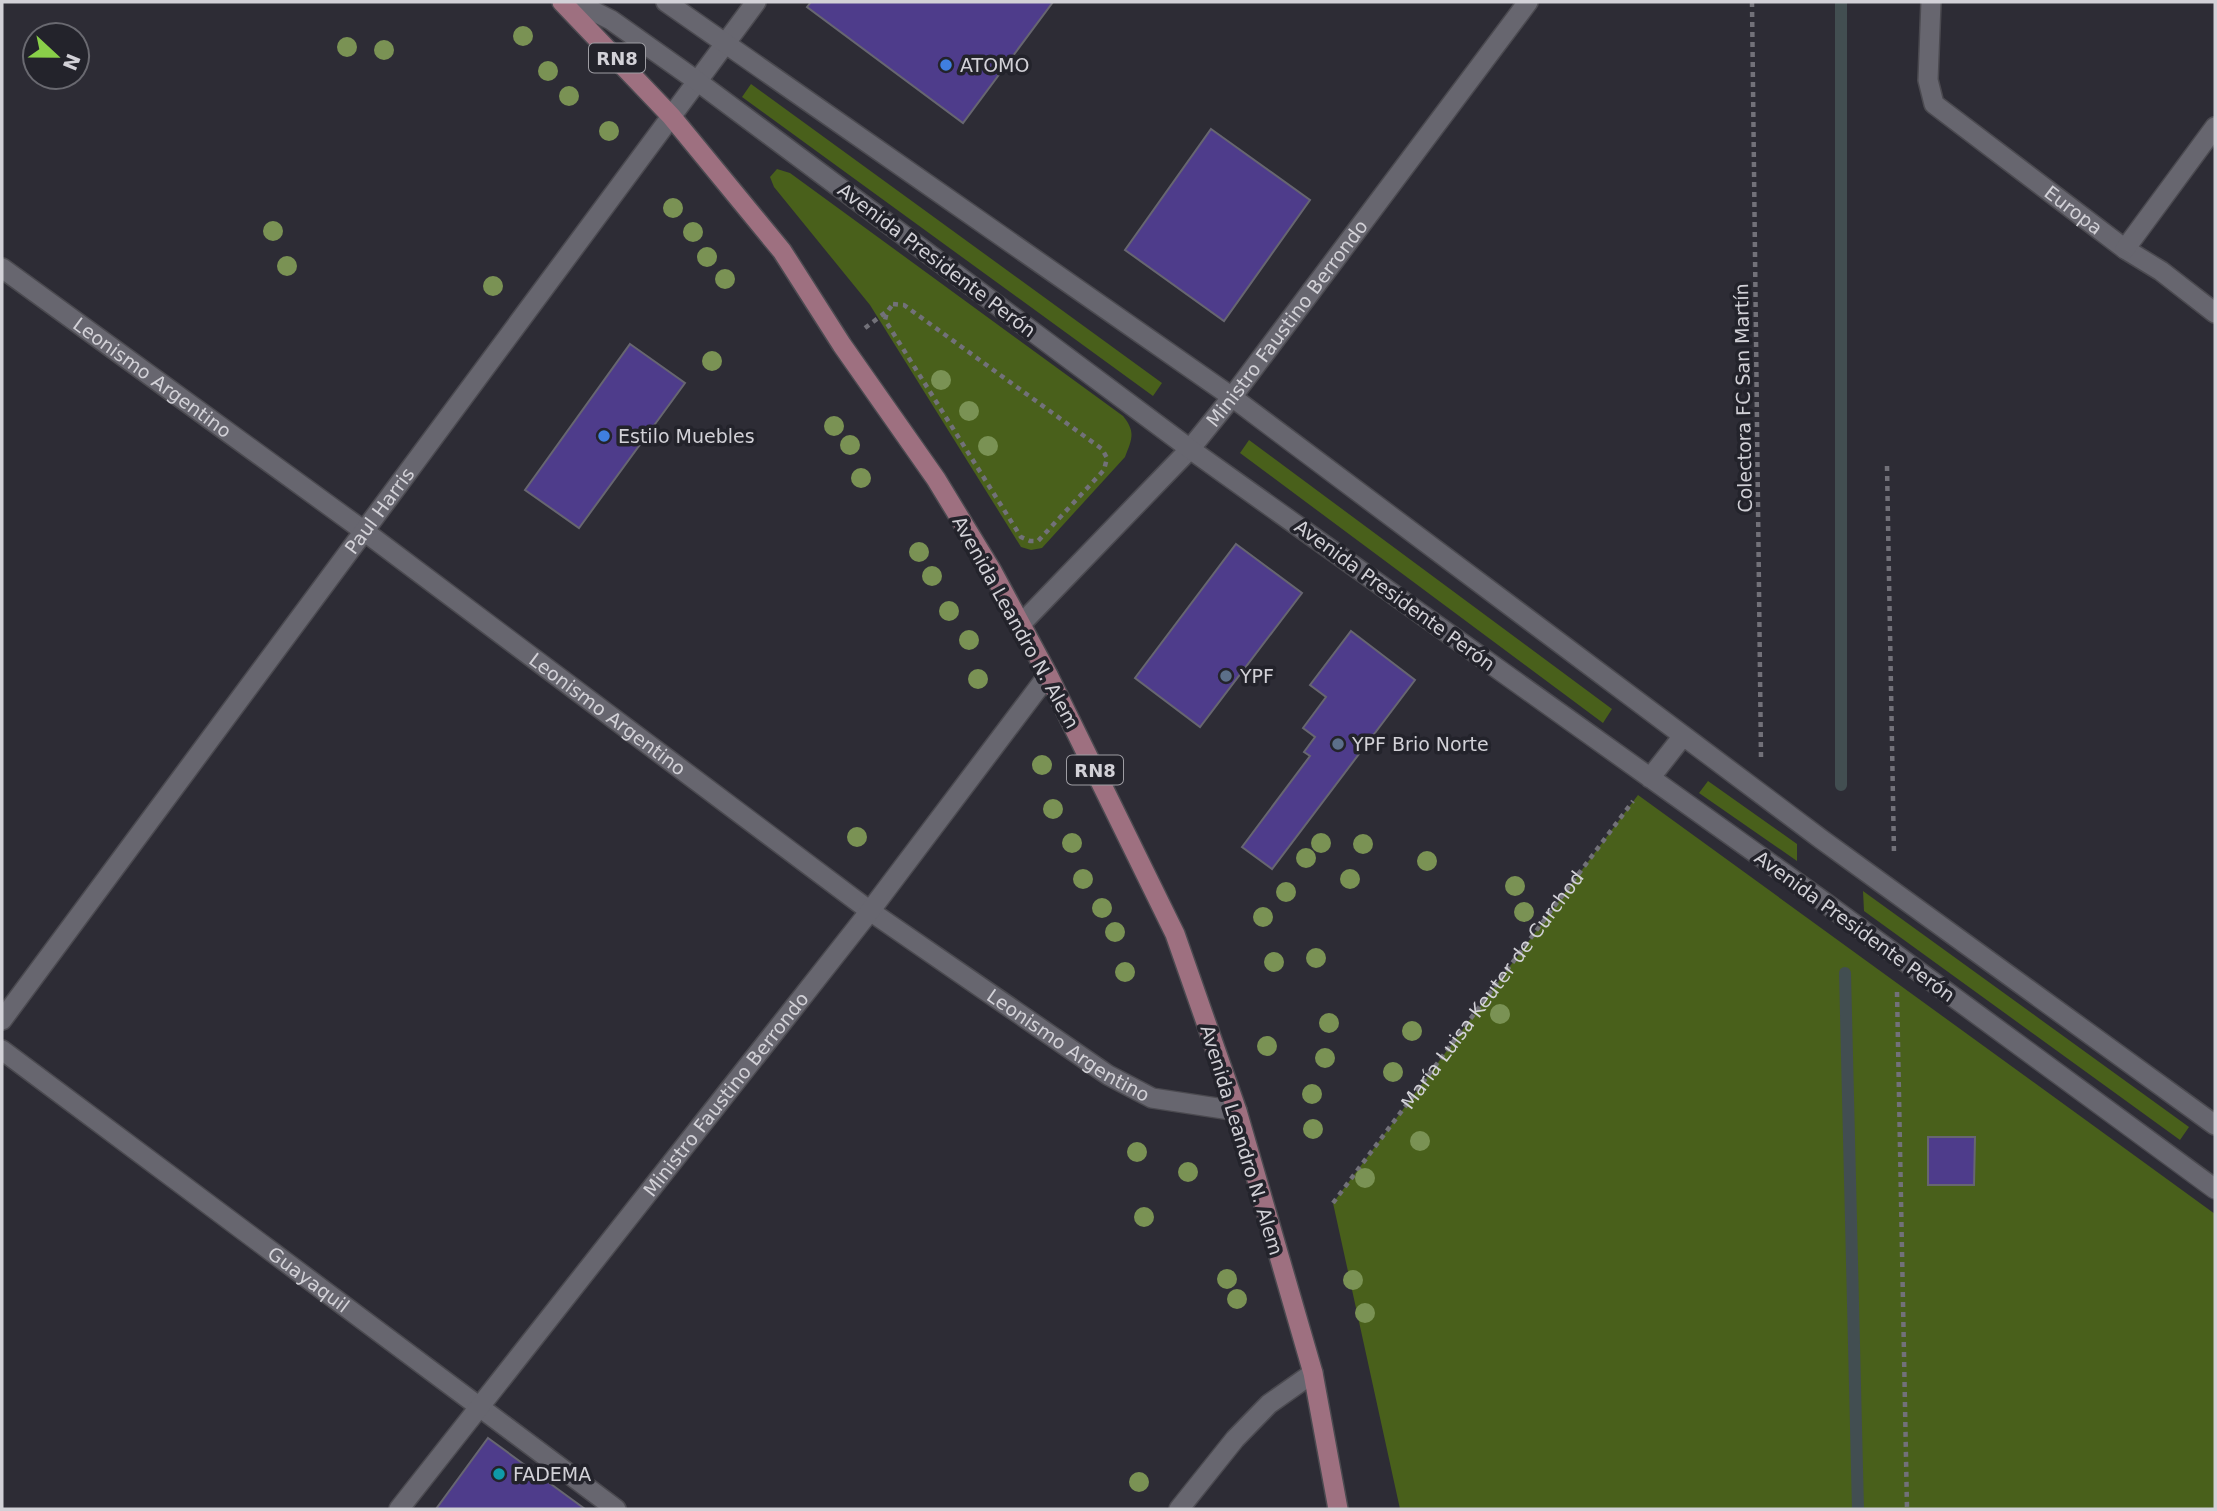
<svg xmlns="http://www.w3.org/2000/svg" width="2217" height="1511" viewBox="0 0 2217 1511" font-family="'DejaVu Sans',sans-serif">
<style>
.green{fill:#49601b}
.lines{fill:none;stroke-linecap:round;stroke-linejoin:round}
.stream{stroke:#424e51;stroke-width:12}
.building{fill:#4e3c8b;stroke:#676670;stroke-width:2}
.minor-casing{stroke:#4b4a50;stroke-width:22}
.secondary-casing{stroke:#4b4a50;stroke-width:22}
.primary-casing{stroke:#4b4a50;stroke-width:22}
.path{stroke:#727179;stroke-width:4.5;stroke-dasharray:5 5;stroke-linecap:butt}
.minor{stroke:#67666f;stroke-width:19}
.secondary{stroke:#67666f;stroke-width:19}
.primary{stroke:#9e7080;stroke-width:19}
.tree{fill:#7a9254}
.shop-dot{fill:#3f7fe0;stroke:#23232b;stroke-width:2.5}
.service-dot{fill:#5c6f8a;stroke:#23232b;stroke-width:2.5}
.culture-dot{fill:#0f9aa8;stroke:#23232b;stroke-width:2.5}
.labels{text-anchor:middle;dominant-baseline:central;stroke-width:7;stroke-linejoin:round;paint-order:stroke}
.shield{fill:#23232b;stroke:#9e9da3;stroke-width:2}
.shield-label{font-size:18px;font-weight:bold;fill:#d2d1d7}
.poi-label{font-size:19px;fill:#d2d1d7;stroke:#23232b;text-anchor:start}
.street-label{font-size:19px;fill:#d2d1d7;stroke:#23232b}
</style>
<rect width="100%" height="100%" fill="#2d2c35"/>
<path class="green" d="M751,84L1162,383L1153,396L742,97Z
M777,169L790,173L1123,416C1136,432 1132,439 1125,457L1042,548L1031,550L1021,547L870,305L774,187L770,177Z
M1249,440L1612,709L1603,723L1240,453Z
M1708,781L1797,844V861L1699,793Z
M1638,795L2215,1214V1509H1400L1333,1203Z
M1863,891L2189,1127L2180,1140L1864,911Z"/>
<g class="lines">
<path class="stream" d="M1841,2V785
M1845,973L1858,1509"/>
</g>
<path class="building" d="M811,2H1053L963,123L807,7Z
M1211,129L1310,200L1224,321L1125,250Z
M630,344L685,383L579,528L525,490Z
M1236,544L1302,593L1200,727L1135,678Z
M1351,631L1415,680L1272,869L1242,847L1310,756L1304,752L1315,737L1303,728L1326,697L1310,685Z
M1928,1137H1975L1974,1185H1928Z
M488,1438L585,1509H436Z"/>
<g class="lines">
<defs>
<g id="minor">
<path id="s2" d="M1931,2L1928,80L1934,104L2125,249L2161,271L2215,313"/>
<path d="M2125,249L2215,127"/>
<path id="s3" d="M2,268L364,531L870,911L1108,1075L1152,1098L1237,1111"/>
<path id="s4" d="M1021,624L1190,449L1232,397L1528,2"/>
<path id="s5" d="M2,1020L756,2"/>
<path id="s6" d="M2,1050L616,1509"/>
<path id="s7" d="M399,1509L870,911L1048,675"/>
<path d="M1179,1509L1235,1439L1269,1404L1313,1373"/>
</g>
<path id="secondary" d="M575,2L611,20L697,81L1190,449L1820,899L2215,1189
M666,2L1232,397L1821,839L2215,1125
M1650,778L1683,736"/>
<path id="primary" d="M562,2L671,116L782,251L842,345L936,479L992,571L1048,675L1175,934L1237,1111L1313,1373L1338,1509"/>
</defs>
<use href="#minor" class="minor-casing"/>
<use href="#secondary" class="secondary-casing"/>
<use href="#primary" class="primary-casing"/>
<g class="path">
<path d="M1752,2L1761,757"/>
<path d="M893,304L904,305L1102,449L1107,458L1104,470L1038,541H1030L1021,537L885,320L887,312Z"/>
<path d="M865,328L886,312"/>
<path d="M1887,466L1894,854"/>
<path d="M1897,992L1907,1509"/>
<path id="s1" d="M1333,1203L1633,801"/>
</g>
<use href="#minor" class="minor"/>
<use href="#secondary" class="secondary"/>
<use href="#primary" class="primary"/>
</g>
<g class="tree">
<circle cx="523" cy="36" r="10"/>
<circle cx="347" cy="47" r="10"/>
<circle cx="384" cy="50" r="10"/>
<circle cx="548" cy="71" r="10"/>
<circle cx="569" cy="96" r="10"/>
<circle cx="609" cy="131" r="10"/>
<circle cx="673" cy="208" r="10"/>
<circle cx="273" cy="231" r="10"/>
<circle cx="693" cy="232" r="10"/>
<circle cx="707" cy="257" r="10"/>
<circle cx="287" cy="266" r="10"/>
<circle cx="725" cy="279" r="10"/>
<circle cx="493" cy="286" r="10"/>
<circle cx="712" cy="361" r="10"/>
<circle cx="941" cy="380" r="10"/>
<circle cx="969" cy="411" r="10"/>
<circle cx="834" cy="426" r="10"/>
<circle cx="850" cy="445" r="10"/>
<circle cx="988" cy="446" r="10"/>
<circle cx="861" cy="478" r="10"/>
<circle cx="919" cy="552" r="10"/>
<circle cx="932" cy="576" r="10"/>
<circle cx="949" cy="611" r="10"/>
<circle cx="969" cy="640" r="10"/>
<circle cx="978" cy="679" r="10"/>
<circle cx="1042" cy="765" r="10"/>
<circle cx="1053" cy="809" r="10"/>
<circle cx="857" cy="837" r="10"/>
<circle cx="1072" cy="843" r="10"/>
<circle cx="1321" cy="843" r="10"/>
<circle cx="1363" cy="844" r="10"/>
<circle cx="1306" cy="858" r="10"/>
<circle cx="1427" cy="861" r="10"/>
<circle cx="1083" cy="879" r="10"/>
<circle cx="1350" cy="879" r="10"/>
<circle cx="1515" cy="886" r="10"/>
<circle cx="1286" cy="892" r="10"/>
<circle cx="1102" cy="908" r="10"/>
<circle cx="1524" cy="912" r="10"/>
<circle cx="1263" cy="917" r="10"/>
<circle cx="1115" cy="932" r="10"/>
<circle cx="1316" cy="958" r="10"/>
<circle cx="1274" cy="962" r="10"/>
<circle cx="1125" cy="972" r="10"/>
<circle cx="1500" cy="1014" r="10"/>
<circle cx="1329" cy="1023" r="10"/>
<circle cx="1412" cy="1031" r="10"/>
<circle cx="1267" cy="1046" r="10"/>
<circle cx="1325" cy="1058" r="10"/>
<circle cx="1393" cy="1072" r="10"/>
<circle cx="1312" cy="1094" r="10"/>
<circle cx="1313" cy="1129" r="10"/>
<circle cx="1420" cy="1141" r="10"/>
<circle cx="1137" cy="1152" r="10"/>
<circle cx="1188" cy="1172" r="10"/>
<circle cx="1365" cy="1178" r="10"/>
<circle cx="1144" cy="1217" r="10"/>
<circle cx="1227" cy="1279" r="10"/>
<circle cx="1353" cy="1280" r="10"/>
<circle cx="1237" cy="1299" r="10"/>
<circle cx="1365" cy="1313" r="10"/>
<circle cx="1139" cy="1482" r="10"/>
</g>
<g class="shop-dot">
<circle cx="946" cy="65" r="7"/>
<circle cx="604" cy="436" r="7"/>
</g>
<g class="service-dot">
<circle cx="1226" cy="676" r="7"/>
<circle cx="1338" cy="744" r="7"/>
</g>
<circle class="culture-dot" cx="499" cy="1474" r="7"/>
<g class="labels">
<g class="shield">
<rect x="589" y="43.5" width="56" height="29" rx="5"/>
<rect x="1067" y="755.5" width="56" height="29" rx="5"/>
</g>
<g class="shield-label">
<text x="617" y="58">RN8</text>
<text x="1095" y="770">RN8</text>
</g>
<g class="poi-label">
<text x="960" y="65">ATOMO</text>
<text x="618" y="436">Estilo Muebles</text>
<text x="1240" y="676">YPF</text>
<text x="1352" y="744">YPF Brio Norte</text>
<text x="513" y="1474">FADEMA</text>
</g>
<g class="street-label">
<text stroke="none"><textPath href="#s2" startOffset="278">Europa</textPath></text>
<text transform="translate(937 260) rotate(37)">Avenida Presidente Perón</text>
<text stroke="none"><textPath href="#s4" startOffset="402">Ministro Faustino Berrondo</textPath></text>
<text stroke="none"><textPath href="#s3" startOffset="186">Leonismo Argentino</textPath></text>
<text transform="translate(1743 398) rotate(-91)">Colectora FC San Martín</text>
<text stroke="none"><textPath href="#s5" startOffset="634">Paul Harris</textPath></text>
<text transform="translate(1395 595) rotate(36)">Avenida Presidente Perón</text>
<text transform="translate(1016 622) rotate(61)">Avenida Leandro N. Alem</text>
<text stroke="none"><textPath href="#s3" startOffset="752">Leonismo Argentino</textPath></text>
<text transform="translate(1855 926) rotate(36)">Avenida Presidente Perón</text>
<text stroke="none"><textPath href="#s1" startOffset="266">María Luisa Keuter de Curchod</textPath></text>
<text stroke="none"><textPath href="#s3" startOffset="1320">Leonismo Argentino</textPath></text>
<text stroke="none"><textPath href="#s7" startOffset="528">Ministro Faustino Berrondo</textPath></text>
<text transform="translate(1242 1140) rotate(73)">Avenida Leandro N. Alem</text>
<text stroke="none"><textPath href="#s6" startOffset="383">Guayaquil</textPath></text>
</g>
</g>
<rect width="2217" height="1511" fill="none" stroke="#d2d1d7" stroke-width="7"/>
<g transform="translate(56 56) rotate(112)"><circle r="33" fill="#23232b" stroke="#696970" stroke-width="2"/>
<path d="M0-5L12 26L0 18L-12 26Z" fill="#89cf49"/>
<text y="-10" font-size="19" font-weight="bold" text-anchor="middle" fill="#d2d1d7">N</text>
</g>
</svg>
